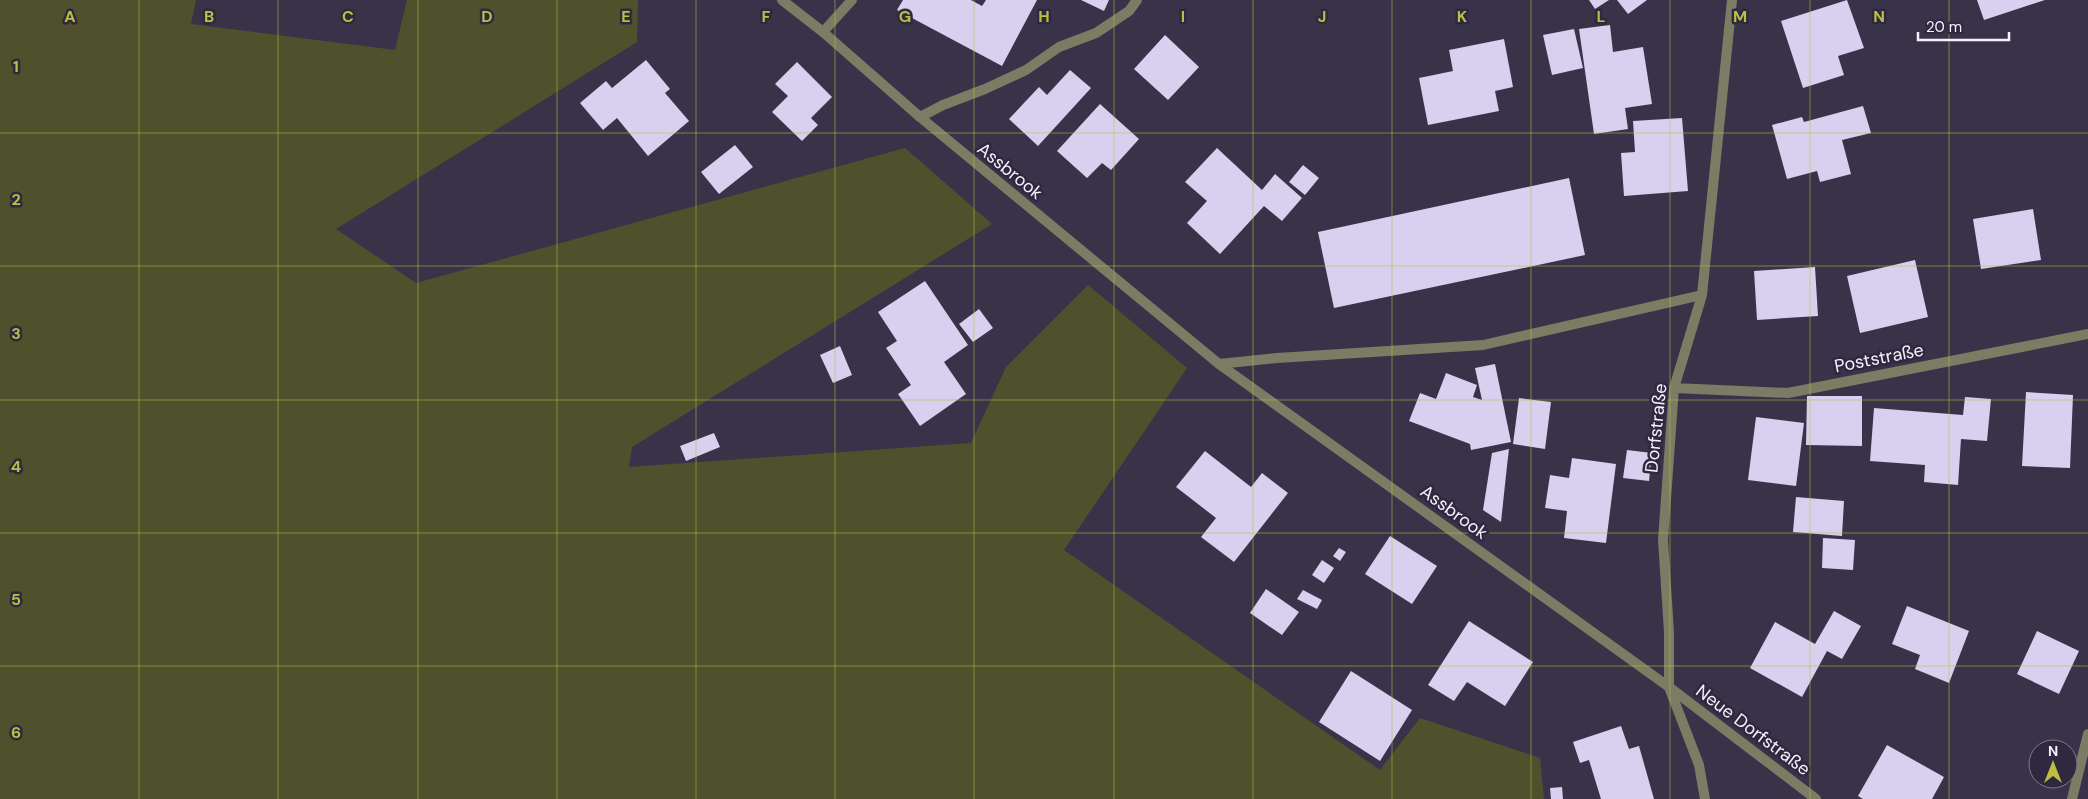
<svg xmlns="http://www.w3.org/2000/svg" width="2088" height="799" viewBox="0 0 2088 799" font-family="'DM Sans',sans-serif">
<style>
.green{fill:#4f512c}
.building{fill:#d7d0ee}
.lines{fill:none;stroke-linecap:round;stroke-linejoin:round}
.service{stroke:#7b7c63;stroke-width:10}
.minor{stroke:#7b7c63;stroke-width:10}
.tertiary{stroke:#7b7c63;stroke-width:10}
.grid{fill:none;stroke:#bcbf43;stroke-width:1;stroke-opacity:0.55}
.labels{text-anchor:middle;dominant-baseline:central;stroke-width:5;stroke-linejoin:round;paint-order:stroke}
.street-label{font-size:18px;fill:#f5f2fe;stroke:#2f293f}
.grid-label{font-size:16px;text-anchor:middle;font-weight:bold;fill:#bcbf43;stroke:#2f293f;stroke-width:5;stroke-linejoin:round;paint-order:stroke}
</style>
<rect width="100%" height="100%" fill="#39334a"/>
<path class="green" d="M0,0H196L191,24L395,50L407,0H638L637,42L336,229L416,283L905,148L992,224L632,447L629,467L971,443L1006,367L1088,285L1187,368L1064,550L1380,770L1420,718L1540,758L1544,799H0Z"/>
<path class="building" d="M903,0H971L982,6L986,0H1037L1002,66L897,10Z
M1081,0H1109L1104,11Z
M1589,0H1609L1595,9Z
M1617,0H1647L1628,14Z
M1847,0L1864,48L1838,56L1844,75L1803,88L1781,21Z
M1977,0H2045L1984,20Z
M1610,25L1613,52L1643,47L1652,104L1625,108L1628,129L1594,134L1579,29Z
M1574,29L1583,68L1552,75L1543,35Z
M1165,35L1199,67L1168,100L1134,69Z
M1504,39L1513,87L1495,91L1499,111L1428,125L1419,78L1453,71L1449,50Z
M646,60L670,89L665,93L689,121L648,156L617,118L603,130L580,103L606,81L612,88Z
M797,62L832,97L811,118L818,125L802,141L772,112L788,96L775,84Z
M1070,70L1091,88L1038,146L1009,119L1039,87L1047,95Z
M1100,104L1139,139L1111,170L1102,163L1087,178L1057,151Z
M1863,106L1871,133L1842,140L1851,174L1820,182L1817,171L1787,179L1772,125L1802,117L1804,122Z
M1682,118L1688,191L1624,196L1621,153L1635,152L1633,121Z
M735,145L753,167L719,194L701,172Z
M1217,148L1262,190L1275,174L1302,198L1282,221L1264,206L1220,254L1187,223L1207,201L1185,182Z
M1303,165L1319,178L1305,195L1289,182Z
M1569,178L1585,255L1334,308L1318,232Z
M2033,209L2041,260L1981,269L1973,219Z
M1915,260L1928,317L1860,333L1847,276Z
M1815,267L1818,316L1757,320L1754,271Z
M925,281L968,345L944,362L966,394L920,426L898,394L911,385L886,348L897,341L878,312Z
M979,309L993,328L973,342L959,324Z
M840,346L852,375L833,383L820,355Z
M1495,364L1511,442L1471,450L1470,444L1409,421L1420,393L1436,399L1446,373L1477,385L1473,397L1482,400L1475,368Z
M2026,392L2073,395L2070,468L2022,466Z
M1807,396H1862V446L1806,445Z
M1965,397L1991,399L1987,441L1961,439L1958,485L1924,482L1925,465L1870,461L1874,408L1963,415Z
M1519,398L1551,402L1545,449L1513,444Z
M1756,417L1804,423L1796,486L1748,480Z
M714,433L720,447L686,461L680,446Z
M1509,449L1507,466L1501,522L1483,510L1492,453Z
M1627,450L1652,453L1649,481L1623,478Z
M1205,451L1251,487L1262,473L1288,493L1234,562L1201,537L1216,518L1176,487Z
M1572,458L1616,464L1606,543L1564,538L1567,511L1545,508L1550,475L1569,478Z
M1796,497L1844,501L1842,536L1793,532Z
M1390,536L1437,566L1412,604L1365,574Z
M1823,538L1855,540L1853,570L1822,568Z
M1339,548L1346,552L1340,561L1333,556Z
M1322,560L1334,568L1324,583L1312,575Z
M1266,589L1299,612L1282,635L1250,613Z
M1303,590L1322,600L1317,609L1297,599Z
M1907,606L1969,631L1949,683L1915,669L1920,655L1892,644Z
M1834,611L1861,626L1842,659L1827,651L1802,697L1750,668L1775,622L1815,644Z
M1469,621L1533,662L1505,706L1467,682L1454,701L1428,685Z
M2037,631L2079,651L2059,694L2017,674Z
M1351,671L1412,710L1380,761L1319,722Z
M1621,726L1629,749L1639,746L1654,799H1601L1589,760L1580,763L1573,742Z
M1887,745L1944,777L1932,799H1863L1858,796Z
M1562,787L1563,799H1551L1550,788Z"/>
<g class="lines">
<path class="service" d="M823,32L852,0
M920,117L943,105L985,89L1026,70L1059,47L1096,33L1129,11L1137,0
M2072,799L2088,734"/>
<path class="minor" d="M1219,364L1277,358L1483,345L1702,295
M1674,388L1788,393L2088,334
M1705,799L1699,765L1669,687V632L1663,540L1674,388L1702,295L1732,0"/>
<path class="tertiary" d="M782,0L823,32L920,117L1219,364L1669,687L1816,799"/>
</g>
<path class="grid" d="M139,0V799M278,0V799M418,0V799M557,0V799M696,0V799M835,0V799M974,0V799M1114,0V799M1253,0V799M1392,0V799M1531,0V799M1670,0V799M1810,0V799M1949,0V799M0,133H2088M0,266H2088M0,400H2088M0,533H2088M0,666H2088"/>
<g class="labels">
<g class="street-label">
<text transform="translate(1010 171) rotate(39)">Assbrook</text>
<text transform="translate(1879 358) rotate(-11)">Poststraße</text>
<text transform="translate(1656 428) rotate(-84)">Dorfstraße</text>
<text transform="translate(1454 512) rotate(36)">Assbrook</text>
<text transform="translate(1753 730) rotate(37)">Neue Dorfstraße</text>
</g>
</g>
<g class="grid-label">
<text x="70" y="22">A</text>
<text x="209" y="22">B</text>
<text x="348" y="22">C</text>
<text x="487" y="22">D</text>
<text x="626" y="22">E</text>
<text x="766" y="22">F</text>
<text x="905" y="22">G</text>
<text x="1044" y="22">H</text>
<text x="1183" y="22">I</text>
<text x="1322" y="22">J</text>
<text x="1462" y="22">K</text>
<text x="1601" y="22">L</text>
<text x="1740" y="22">M</text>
<text x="1879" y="22">N</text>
<text x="16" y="72">1</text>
<text x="16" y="205">2</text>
<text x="16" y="339">3</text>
<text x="16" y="472">4</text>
<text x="16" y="605">5</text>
<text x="16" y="738">6</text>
</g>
<g transform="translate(2053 764)"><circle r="24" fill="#2f293f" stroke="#7e798b"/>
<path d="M0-4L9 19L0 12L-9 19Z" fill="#bcbf43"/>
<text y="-8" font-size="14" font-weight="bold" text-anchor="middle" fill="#f5f2fe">N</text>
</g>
<path d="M1918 32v8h91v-8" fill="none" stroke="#f5f2fe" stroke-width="2.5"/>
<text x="1926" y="32" font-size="15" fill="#f5f2fe" stroke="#2f293f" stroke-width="4" paint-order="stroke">20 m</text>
</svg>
